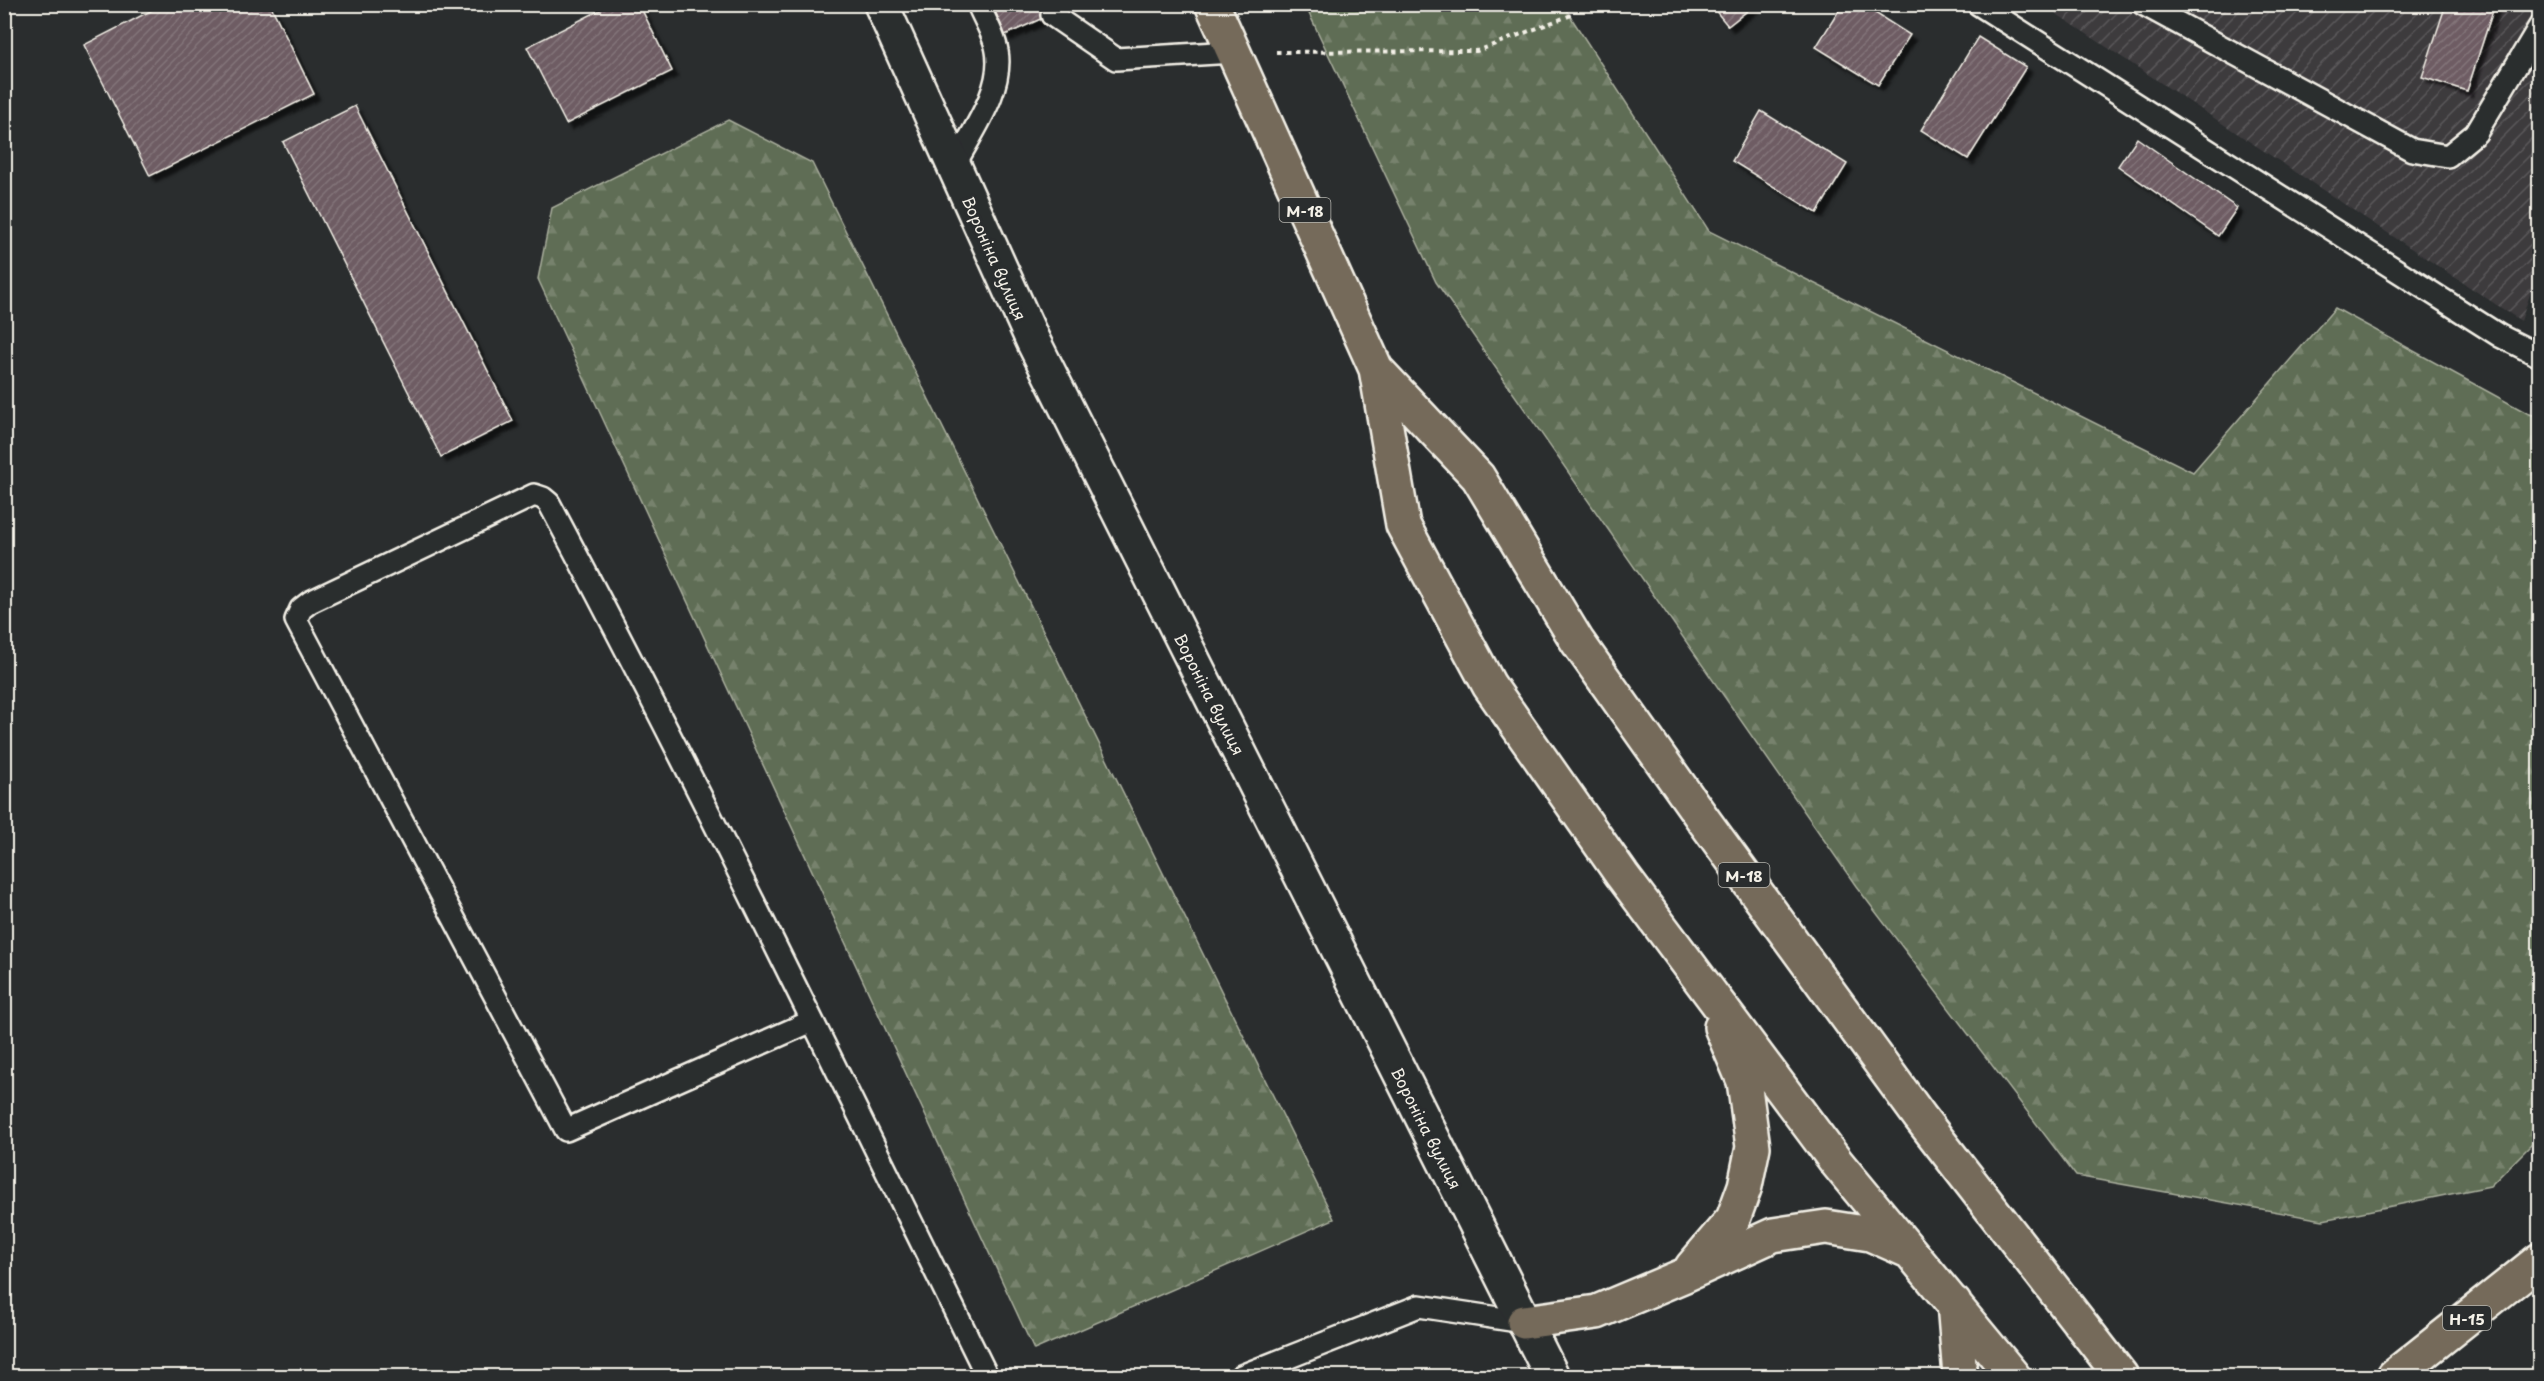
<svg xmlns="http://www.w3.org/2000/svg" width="2544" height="1381" viewBox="0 0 2544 1381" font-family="'Playpen Sans',sans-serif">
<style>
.industrial{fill:url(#industrial-furrows)}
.forest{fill:url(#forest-firs);stroke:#aaaf9e;stroke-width:1.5}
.building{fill:url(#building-hatch);stroke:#f4f1e8;stroke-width:1.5;filter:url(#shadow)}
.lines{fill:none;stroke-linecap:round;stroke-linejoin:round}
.service-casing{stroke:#f4f1e8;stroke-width:26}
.tertiary-casing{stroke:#f4f1e8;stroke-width:38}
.primary-casing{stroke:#f4f1e8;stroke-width:38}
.trunk-casing{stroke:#f4f1e8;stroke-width:38}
.path{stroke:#f4f1e8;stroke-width:4;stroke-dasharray:4.5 4.5;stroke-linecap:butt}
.service{stroke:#2a2d2e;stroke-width:21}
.tertiary{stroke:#2a2d2e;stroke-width:33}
.primary{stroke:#746a5a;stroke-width:33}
.trunk{stroke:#746a5a;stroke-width:33}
.labels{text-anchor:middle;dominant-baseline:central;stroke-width:6;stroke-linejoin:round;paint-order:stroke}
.shield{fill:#2a2d2e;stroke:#b7b6b0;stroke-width:1.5}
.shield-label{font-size:15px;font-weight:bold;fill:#f4f1e8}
.street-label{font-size:16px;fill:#f4f1e8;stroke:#2a2d2e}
</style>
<defs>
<pattern id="industrial-furrows" width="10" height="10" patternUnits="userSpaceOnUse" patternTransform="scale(1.5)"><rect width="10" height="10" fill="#3e3b3e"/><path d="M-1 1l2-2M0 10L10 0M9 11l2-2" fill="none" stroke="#5a585a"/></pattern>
<pattern id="forest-firs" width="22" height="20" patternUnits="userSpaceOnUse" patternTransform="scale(1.5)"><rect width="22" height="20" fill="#5f6d54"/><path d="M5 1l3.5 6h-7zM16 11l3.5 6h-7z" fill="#77826d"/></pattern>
<pattern id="building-hatch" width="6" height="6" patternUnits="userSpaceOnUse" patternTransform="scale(1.5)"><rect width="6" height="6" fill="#6e5c63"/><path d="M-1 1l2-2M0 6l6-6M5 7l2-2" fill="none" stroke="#837479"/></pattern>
<filter id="shadow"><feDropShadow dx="5.5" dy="5.5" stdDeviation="1.5" flood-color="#0009"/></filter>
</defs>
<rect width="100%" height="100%" fill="#2a2d2e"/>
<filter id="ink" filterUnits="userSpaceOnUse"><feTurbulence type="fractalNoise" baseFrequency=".0167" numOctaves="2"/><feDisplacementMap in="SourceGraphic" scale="12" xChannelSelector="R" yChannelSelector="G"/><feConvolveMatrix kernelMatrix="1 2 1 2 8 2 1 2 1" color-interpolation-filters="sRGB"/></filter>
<g filter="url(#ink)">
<path class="industrial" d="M2043,5H2539V267L2521,321Z"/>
<path class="forest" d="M1305,5H1563L1709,231L2193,472L2335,308L2527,413L2539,417V1137L2490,1186L2323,1220L2076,1176L1856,886L1436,282Z
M728,120L812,163L1334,1219L1034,1350L538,279L552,208Z"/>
<path class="building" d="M164,4H270L314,94L150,176L84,45Z
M612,4H639L672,71L566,124L527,47Z
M992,4H1074L1005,35Z
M1710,4H1756L1728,26Z
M1843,4H1861L1910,35L1878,85L1816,47Z
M2446,4H2495L2467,91L2422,77Z
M1978,37L2026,67L1968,159L1921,130Z
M355,106L513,421L441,457L283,142Z
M1761,111L1847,164L1817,213L1732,161Z
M2137,138L2237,208L2218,236L2118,166Z"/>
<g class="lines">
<defs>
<path id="service" d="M1978,4L2500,336L2540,356
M2143,4L2412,150L2448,156L2476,133L2540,26
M1052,15L1116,59L1233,52
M954,166C971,133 1004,90 997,51C995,36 984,19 978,4
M812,1021L566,1130L296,620L301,609L310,602L534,495L543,498L549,503C702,790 843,1084 987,1376
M1241,1376L1419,1306L1524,1322"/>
<path id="tertiary" d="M881,4L1033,341L1552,1376"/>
<path id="primary" d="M2394,1376L2540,1260"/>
<path id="trunk" d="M1212,4L1376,369L1403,525L1489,685L1622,875L1837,1163L2013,1376
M1376,369L1478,477L1577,641L1705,822L1920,1117L2121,1376
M1692,1267L1733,1219L1745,1186L1753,1147L1744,1081L1721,1027
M1954,1303L1960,1376
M1524,1322L1597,1312L1685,1275L1773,1235L1826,1227L1870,1234L1906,1250"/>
</defs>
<use href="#service" class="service-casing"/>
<use href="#tertiary" class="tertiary-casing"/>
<use href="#primary" class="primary-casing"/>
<use href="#trunk" class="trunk-casing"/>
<path class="path" d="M1276,52L1477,51L1574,14"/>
<use href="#service" class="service"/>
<use href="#tertiary" class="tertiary"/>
<use href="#primary" class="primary"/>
<use href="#trunk" class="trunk"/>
</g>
</g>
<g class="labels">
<g class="shield">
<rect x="1279.5" y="198" width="51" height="24" rx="4.5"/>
<rect x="1718.5" y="863" width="51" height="24" rx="4.5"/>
<rect x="2443" y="1306" width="48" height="24" rx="4.5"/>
</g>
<g class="shield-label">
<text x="1305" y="210">М-18</text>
<text x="1744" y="875">М-18</text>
<text x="2467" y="1318">Н-15</text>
</g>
<g class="street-label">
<text transform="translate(995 258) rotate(66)">Вороніна вулиця</text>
<text transform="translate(1210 694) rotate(63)">Вороніна вулиця</text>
<text transform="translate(1427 1128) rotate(63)">Вороніна вулиця</text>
</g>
</g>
<rect width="2544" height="1381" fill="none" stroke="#2a2d2e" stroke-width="24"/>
<rect x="12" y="12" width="2520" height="1357" fill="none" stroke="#f4f1e8" stroke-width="2" filter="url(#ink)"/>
</svg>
